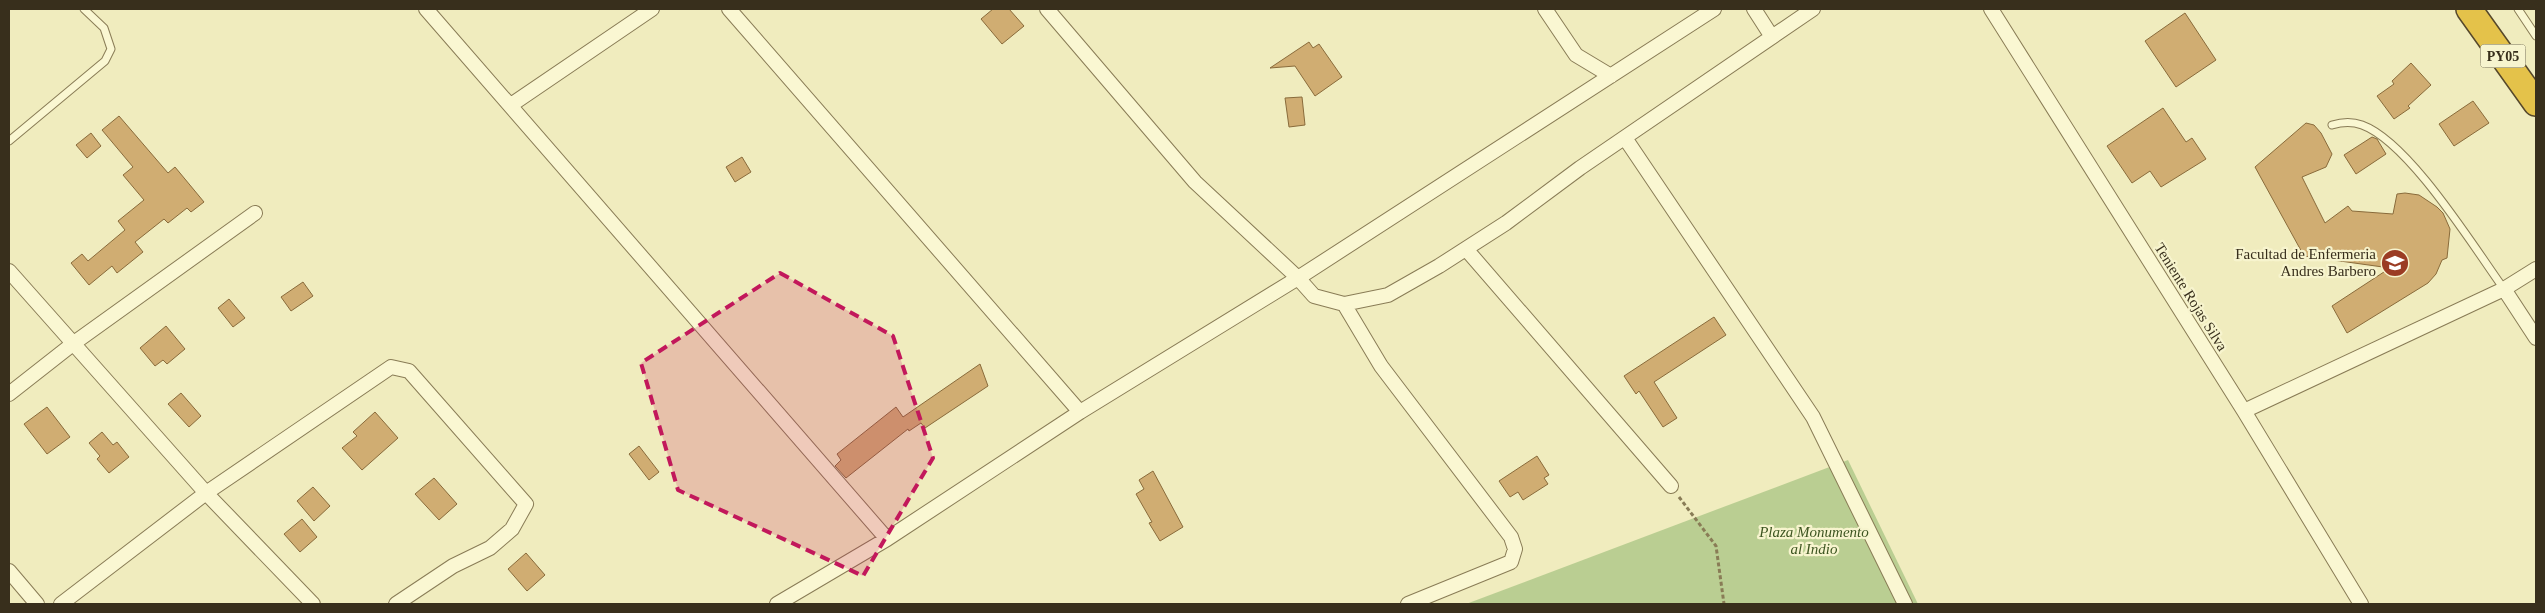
<svg xmlns="http://www.w3.org/2000/svg" width="2545" height="613" viewBox="0 0 2545 613" font-family="'Times New Roman',serif">
<style>
.green{fill:#bace92}
.building{fill:#d0ad72;stroke:#896b3b}
.lines{fill:none;stroke-linecap:round;stroke-linejoin:round}
.lane-casing{stroke:#897c56;stroke-width:9}
.street-casing{stroke:#897c56;stroke-width:16}
.highway-casing{stroke:#56482b;stroke-width:28}
.path{stroke:#897c56;stroke-width:3;stroke-dasharray:4 2.5;stroke-linecap:butt}
.lane{stroke:#faf7d2;stroke-width:7}
.street{stroke:#faf7d2;stroke-width:14}
.highway{stroke:#e4c24a;stroke-width:25}
.marked{fill:#c2185b;fill-opacity:0.2;stroke:#c2185b;stroke-width:4;stroke-dasharray:10 6;stroke-linejoin:round}
.labels{text-anchor:middle;dominant-baseline:central;stroke-width:4.5;stroke-linejoin:round;paint-order:stroke}
.shield{fill:#f7f4ce;stroke:#716a51;stroke-width:1}
.shield-label{font-size:14px;font-weight:bold;fill:#382f1c}
.poi-label{font-size:15px;fill:#382f1c;stroke:#f7f4ce;text-anchor:end}
.street-label{font-size:15px;fill:#382f1c;stroke:#f7f4ce}
.park-label{font-size:15px;font-style:italic;fill:#3d5521;stroke:#f7f4ce}
</style>
<rect width="100%" height="100%" fill="#f0ecbe"/>
<path class="green" d="M1848,460L1918,604H1466Z"/>
<path class="building" d="M993,9H1009L1024,26L1002,44L981,19Z
M2185,13L2216,60L2176,87L2145,41Z
M1309,42L1313,48L1319,44L1342,77L1315,96L1295,66L1270,68Z
M2411,63L2431,85L2408,106L2410,108L2394,119L2377,96L2394,84L2392,81Z
M1302,97L1305,125L1289,127L1285,98Z
M2473,101L2489,123L2454,146L2439,124Z
M2163,108L2186,142L2192,138L2206,159L2161,187L2150,171L2132,183L2107,146Z
M119,116L168,173L175,167L204,202L191,212L187,208L168,223L164,219L135,242L143,252L117,273L112,266L89,285L71,263L82,254L88,261L125,230L118,221L144,200L123,175L133,167L102,130Z
M2306,123L2314,125L2321,133L2332,154L2326,167L2302,177L2325,223L2348,206L2352,211L2393,214L2397,194L2405,193L2419,195L2437,207L2443,213L2450,229L2447,258L2442,260L2436,274L2428,283L2347,333L2332,306L2390,268L2304,256L2255,167Z
M91,133L101,146L87,158L76,145Z
M2372,137L2377,139L2386,154L2356,174L2344,155Z
M742,157L751,172L735,182L726,167Z
M303,282L313,296L291,311L281,297Z
M229,299L245,318L233,327L218,308Z
M1714,317L1726,335L1654,382L1677,418L1663,427L1639,391L1636,394L1624,376Z
M166,326L185,349L167,364L163,360L155,366L140,348Z
M980,364L988,386L925,428L921,423L909,431L908,429L846,478L835,466L841,460L837,454L896,407L903,417Z
M181,393L201,416L189,427L168,404Z
M47,407L70,437L47,454L24,424Z
M375,412L398,438L362,470L342,448L357,436L353,432Z
M102,432L113,445L117,442L129,457L109,473L97,459L100,456L89,443Z
M639,446L659,472L649,480L629,454Z
M1537,456L1549,475L1544,478L1548,484L1523,500L1518,492L1510,497L1499,481Z
M1153,471L1183,527L1160,541L1149,523L1152,522L1136,494L1144,489L1139,480Z
M434,478L457,504L439,520L415,494Z
M313,487L330,506L314,521L297,501Z
M302,519L317,537L300,552L284,534Z
M526,553L545,575L527,591L508,569Z"/>
<g class="lines">
<defs>
<path id="lane" d="M2518,9L2536,36
M2332,125C2342,122 2351,121 2362,125C2409,142 2473,246 2504,289
M9,141L105,61L111,49L104,28L84,9"/>
<path id="street" d="M426,9L887,539
M729,9L1080,412
M1047,9L1195,182L1298,278L1314,296L1344,304L1388,295L1439,266L1506,223L1580,168L1813,9
M1545,9L1576,55L1611,76
M1754,9L1772,37
M1991,9L2244,411L2361,604
M511,105L652,9
M1625,138L1813,417L1905,604
M1466,249L1671,486
M9,271L206,493L313,604
M2504,289L2536,338
M1344,304L1381,366L1511,537L1515,549L1511,562L1408,604
M9,394L74,343L255,213
M2244,411L2504,289L2536,269
M9,571L37,604
M61,604L206,493L391,367L409,371L526,504L512,529L490,548L453,566L396,604
M777,604L887,539L1080,412L1298,278L1714,9"/>
<path id="highway" d="M2469,9L2536,103"/>
</defs>
<use href="#lane" class="lane-casing"/>
<use href="#street" class="street-casing"/>
<use href="#highway" class="highway-casing"/>
<path class="path" d="M1679,497L1716,546L1724,604"/>
<use href="#lane" class="lane"/>
<use href="#street" class="street"/>
<use href="#highway" class="highway"/>
</g>
<path class="marked" d="M780,273L893,336L933,458L863,576L678,490L641,363Z"/>
<defs>
<symbol id="university-disc" viewBox="-11 -11 22 22"><circle r="9.5" fill="#9b3c24" stroke="#f7f4ce"/><path d="M0-5L7-2L0 1L-7-2ZM-4 1L0 2.5L4 1V4Q0 6-4 4Z" fill="#fff"/></symbol>
</defs>
<g fill-rule="evenodd">
<use href="#university-disc" x="2379" y="247" width="32" height="32"/>
</g>
<g class="labels">
<rect class="shield" x="2480.5" y="44.5" width="45" height="23" rx="4"/>
<g class="shield-label">
<text x="2503" y="56">PY05</text>
</g>
<g class="poi-label">
<text x="2376" y="254">Facultad de Enfermeria<tspan x="2376" dy="17">Andres Barbero</tspan></text>
</g>
<g class="street-label">
<text transform="translate(2191 297) rotate(58)">Teniente Rojas Silva</text>
</g>
<g class="park-label">
<text x="1814" y="532">Plaza Monumento<tspan x="1814" dy="17">al Indio</tspan></text>
</g>
</g>
<rect width="2545" height="613" fill="none" stroke="#382f1c" stroke-width="20"/>
</svg>
